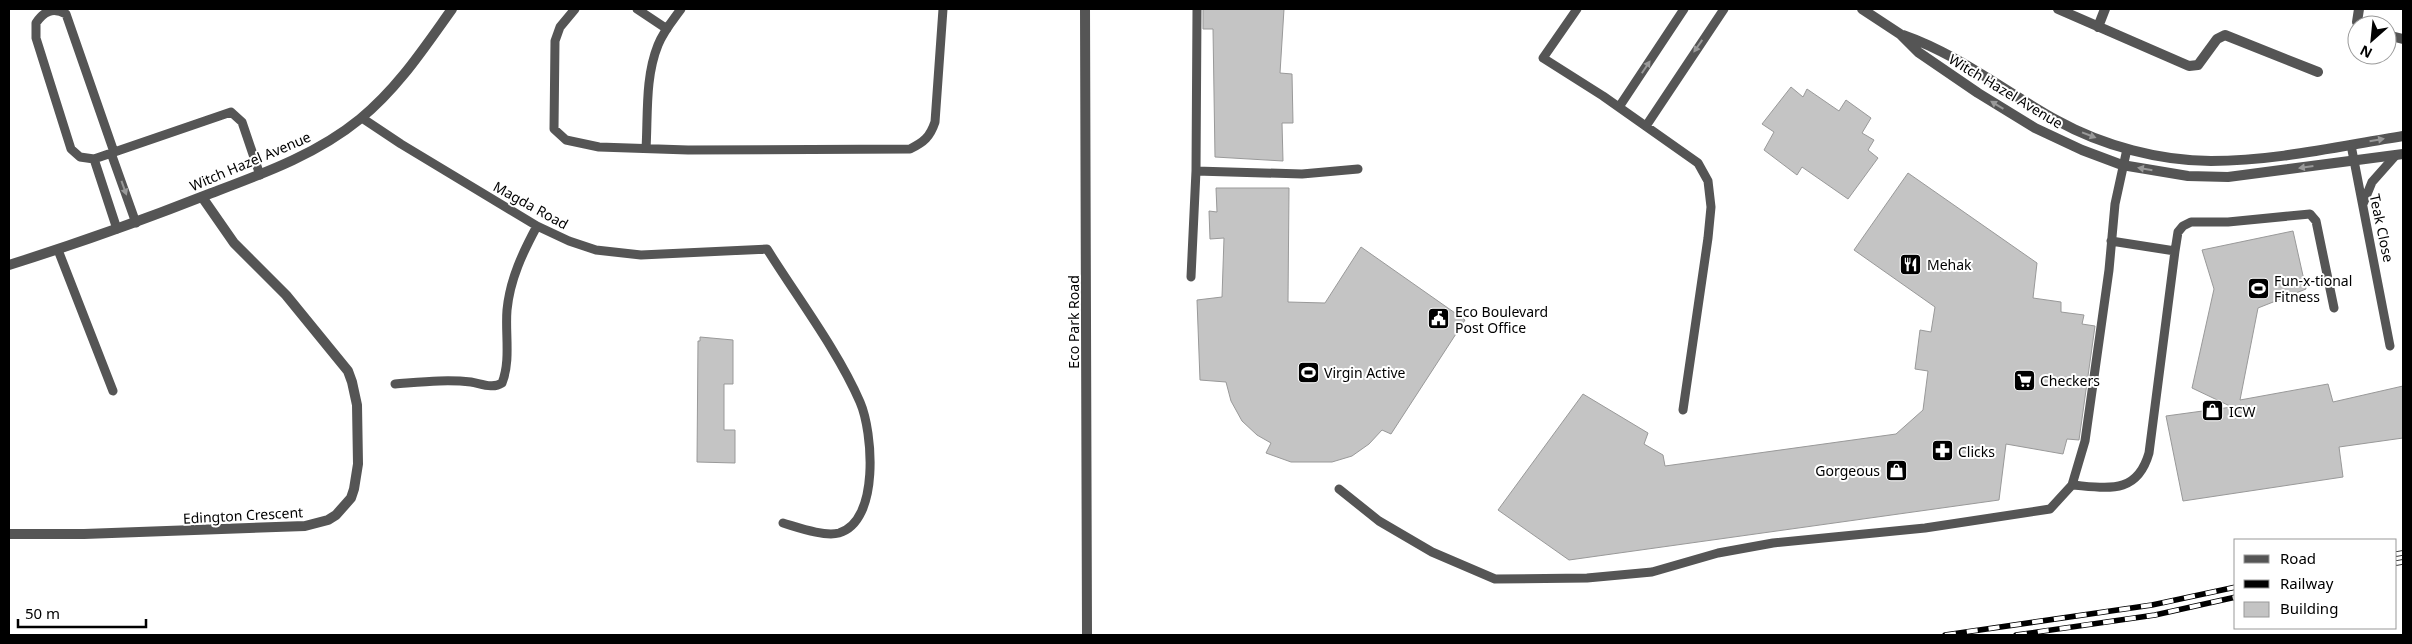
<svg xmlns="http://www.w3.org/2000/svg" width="2412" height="644" viewBox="0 0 2412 644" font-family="'Noto Sans',sans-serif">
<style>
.building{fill:#c4c4c4;stroke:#999}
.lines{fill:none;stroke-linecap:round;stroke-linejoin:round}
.service{stroke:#555;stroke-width:9}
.minor{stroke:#555;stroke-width:10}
.tertiary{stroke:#555;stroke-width:10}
.rail-casing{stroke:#000;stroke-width:5.5}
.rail{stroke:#fff;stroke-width:4;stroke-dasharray:11;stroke-linecap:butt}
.oneway{fill:#999}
.labels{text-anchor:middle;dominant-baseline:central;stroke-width:4;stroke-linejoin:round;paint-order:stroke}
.street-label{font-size:14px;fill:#000;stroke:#fff}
.poi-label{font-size:14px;fill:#000;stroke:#fff;text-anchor:start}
</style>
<rect width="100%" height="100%" fill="#fff"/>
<path class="building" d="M1203,9H1284L1280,73L1292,74L1293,123H1282L1283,161L1215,157L1213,29H1203Z
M1791,87L1803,97L1807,89L1839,111L1846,100L1871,118L1862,133L1874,140L1868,150L1878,158L1848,199L1802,167L1797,175L1764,150L1774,132L1762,124Z
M1908,173L2037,263L2033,298L2061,302V312L2084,315L2082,324L2095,326L2079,440L2067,439L2063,454L2006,444L1999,500L1569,560L1498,510L1583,394L1648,433L1644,444L1663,455L1665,466L1896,434L1923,410L1928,371L1915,369L1920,330L1931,332L1935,307L1854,250Z
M1216,188H1289L1288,302L1325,303L1361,247L1465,320L1391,434L1382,430L1369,444L1352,456L1332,462H1291L1266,453L1271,443L1257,435L1242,421L1231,401L1226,382L1200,380L1197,300L1222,297L1224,238L1210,239L1209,211L1217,212Z
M2293,231L2306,289L2258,308L2240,400L2328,384L2333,402L2403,386V438L2339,447L2343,477L2183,501L2166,416L2232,407L2192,388L2214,289L2202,250Z
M700,337L733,340V384H724V430H735V463L697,462L698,341H700Z"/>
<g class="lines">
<path class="service" d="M575,9L560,27L555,41L554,129L566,140L599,147L688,150L910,149C924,142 930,137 935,122L943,9
M637,9L667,29
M1577,9L1543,58L1603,96L1698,163L1708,181L1711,207L1708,238L1683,410
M1619,107L1684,9
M362,118L401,144L537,226L569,241L596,250L641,255L767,249C797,297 838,351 860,402C873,432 880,521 839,533C824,537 797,527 783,523
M1646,126L1724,9
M2351,145L2390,346
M646,149C648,115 645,77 658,45C663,32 673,20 681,9
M114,152L66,14C53,7 44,11 36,23V38L71,149L80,157L94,159L231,112L242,122L260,175
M111,153L136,223
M94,159L117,229
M1196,171L1302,174L1358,169
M2363,204L2372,182L2396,155
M2111,241L2175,251
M58,250L113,391
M1191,277L1196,171L1197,9
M395,384C421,382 446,379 471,382C482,384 493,389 502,383C511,361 505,333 507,310C510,279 523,252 537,226
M2072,485C2108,488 2137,495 2149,453L2175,251L2178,232L2183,226L2191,222H2228L2310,214L2316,221L2334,308
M1339,489L1379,521L1432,552L1495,579L1587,578L1652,572L1718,553L1773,543L1925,528L2050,509L2072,485L2085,441L2109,270L2115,204L2127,149"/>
<path class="minor" d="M2058,9L2189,66L2198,65L2217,39L2225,35L2318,72
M2359,9L2357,22L2359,25
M2098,27L2105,9
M2387,35L2403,39
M9,534H84L305,526L328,520L336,515L351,498L354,489L358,464L357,405L352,382L348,371L286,295L234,243L202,197"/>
<path class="tertiary" d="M1085,9L1087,635
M1862,9L1900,34L1918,52L1978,93L2035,128L2082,150L2122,165L2188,176L2228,177L2403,154
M1903,35C1958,54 2007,93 2058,121C2103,146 2161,161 2211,161C2275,161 2340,146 2403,136
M9,265C76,244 143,220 209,194C262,174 316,155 360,119C398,88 424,48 452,9"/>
<defs>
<path id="rail" d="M2396,554L2403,553
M2396,563L2403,562
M1945,635L2152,605L2236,587
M2016,635L2155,615L2236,597"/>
</defs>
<use href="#rail" class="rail-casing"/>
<use href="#rail" class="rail"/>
</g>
<defs><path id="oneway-solid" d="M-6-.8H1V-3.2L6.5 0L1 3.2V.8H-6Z" transform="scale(1.25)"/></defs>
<g class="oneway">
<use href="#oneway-solid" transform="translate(1698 46) rotate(125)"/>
<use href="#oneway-solid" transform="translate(1646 67) rotate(-56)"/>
<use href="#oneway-solid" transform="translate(1997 105) rotate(-149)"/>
<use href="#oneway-solid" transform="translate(2089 135) rotate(21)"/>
<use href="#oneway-solid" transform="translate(2377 140) rotate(-10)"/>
<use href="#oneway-solid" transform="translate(2306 167) rotate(172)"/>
<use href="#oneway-solid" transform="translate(2145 169) rotate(-170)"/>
<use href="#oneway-solid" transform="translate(124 188) rotate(70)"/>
</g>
<defs>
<symbol id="restaurant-square" viewBox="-11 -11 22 22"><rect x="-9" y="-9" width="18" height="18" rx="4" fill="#000" stroke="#fff"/><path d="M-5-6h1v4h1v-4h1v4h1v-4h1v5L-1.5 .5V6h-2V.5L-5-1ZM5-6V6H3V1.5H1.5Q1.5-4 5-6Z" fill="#fff"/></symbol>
<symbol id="stadium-square" viewBox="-11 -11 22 22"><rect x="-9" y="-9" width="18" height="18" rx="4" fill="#000" stroke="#fff"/><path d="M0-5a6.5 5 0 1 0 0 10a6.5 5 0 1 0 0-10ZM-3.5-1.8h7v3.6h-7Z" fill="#fff"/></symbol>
<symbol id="civic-square" viewBox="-11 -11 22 22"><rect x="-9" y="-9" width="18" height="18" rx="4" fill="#000" stroke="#fff"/><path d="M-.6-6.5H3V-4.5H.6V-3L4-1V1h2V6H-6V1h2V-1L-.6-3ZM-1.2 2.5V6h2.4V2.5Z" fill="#fff"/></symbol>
<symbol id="supermarket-square" viewBox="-11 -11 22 22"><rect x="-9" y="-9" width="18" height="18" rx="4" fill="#000" stroke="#fff"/><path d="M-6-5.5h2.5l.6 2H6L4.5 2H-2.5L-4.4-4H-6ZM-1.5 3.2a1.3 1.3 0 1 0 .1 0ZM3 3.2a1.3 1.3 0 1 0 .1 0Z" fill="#fff"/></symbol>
<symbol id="shop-square" viewBox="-11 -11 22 22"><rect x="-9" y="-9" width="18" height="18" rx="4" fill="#000" stroke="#fff"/><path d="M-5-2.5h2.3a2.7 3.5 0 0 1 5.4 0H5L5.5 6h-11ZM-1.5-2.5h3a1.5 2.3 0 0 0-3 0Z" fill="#fff"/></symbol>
<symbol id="pharmacy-square" viewBox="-11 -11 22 22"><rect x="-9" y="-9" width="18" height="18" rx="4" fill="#000" stroke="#fff"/><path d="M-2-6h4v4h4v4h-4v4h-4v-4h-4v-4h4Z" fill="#fff"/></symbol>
</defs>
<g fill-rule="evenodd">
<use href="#restaurant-square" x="1898" y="252" width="25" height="25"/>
<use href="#stadium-square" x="2246" y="276" width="25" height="25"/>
<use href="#civic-square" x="1426" y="306" width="25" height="25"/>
<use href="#stadium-square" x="1296" y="360" width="25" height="25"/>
<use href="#supermarket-square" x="2012" y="368" width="25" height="25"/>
<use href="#shop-square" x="2200" y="398" width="25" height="25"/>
<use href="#pharmacy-square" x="1930" y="438" width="25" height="25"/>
<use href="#shop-square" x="1884" y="458" width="25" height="25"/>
</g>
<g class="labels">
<g class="street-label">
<text transform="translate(2006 91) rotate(31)">Witch Hazel Avenue</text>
<text transform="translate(250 161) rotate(-23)">Witch Hazel Avenue</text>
<text transform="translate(531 205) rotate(29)">Magda Road</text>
<text transform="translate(2382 228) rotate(78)">Teak Close</text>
<text transform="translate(1073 322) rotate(-90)">Eco Park Road</text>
<text transform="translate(243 515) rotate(-3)">Edington Crescent</text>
</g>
<g class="poi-label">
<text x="1927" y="264">Mehak</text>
<text x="2274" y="280">Fun-x-tional<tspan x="2274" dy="16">Fitness</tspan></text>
<text x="1455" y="311">Eco Boulevard<tspan x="1455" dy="16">Post Office</tspan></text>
<text x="1324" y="372">Virgin Active</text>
<text x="2040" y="380">Checkers</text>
<text x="2229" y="411">ICW</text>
<text x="1958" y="451">Clicks</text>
<text x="1880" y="470" text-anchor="end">Gorgeous</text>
</g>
</g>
<rect width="2412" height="644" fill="none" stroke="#000000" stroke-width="20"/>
<rect x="2234" y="539" width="162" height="90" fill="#ffffff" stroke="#999999"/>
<rect x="2244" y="555" width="25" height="8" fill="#555555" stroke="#999999"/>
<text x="2280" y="564" font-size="15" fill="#000000">Road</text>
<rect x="2244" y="580" width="25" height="8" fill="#000000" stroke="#999999"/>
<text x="2280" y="589" font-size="15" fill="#000000">Railway</text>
<rect x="2244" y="602" width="25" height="15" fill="#c4c4c4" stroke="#999999"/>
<text x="2280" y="614" font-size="15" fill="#000000">Building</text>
<g transform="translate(2372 40) rotate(207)"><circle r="24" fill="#ffffff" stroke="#999999"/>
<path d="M0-4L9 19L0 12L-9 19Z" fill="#000000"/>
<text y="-8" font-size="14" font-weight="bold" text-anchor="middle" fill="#000000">N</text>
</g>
<path d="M18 619v8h128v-8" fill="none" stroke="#000000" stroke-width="2.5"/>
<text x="25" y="619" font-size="15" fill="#000000" stroke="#ffffff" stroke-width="4" paint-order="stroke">50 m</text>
</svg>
